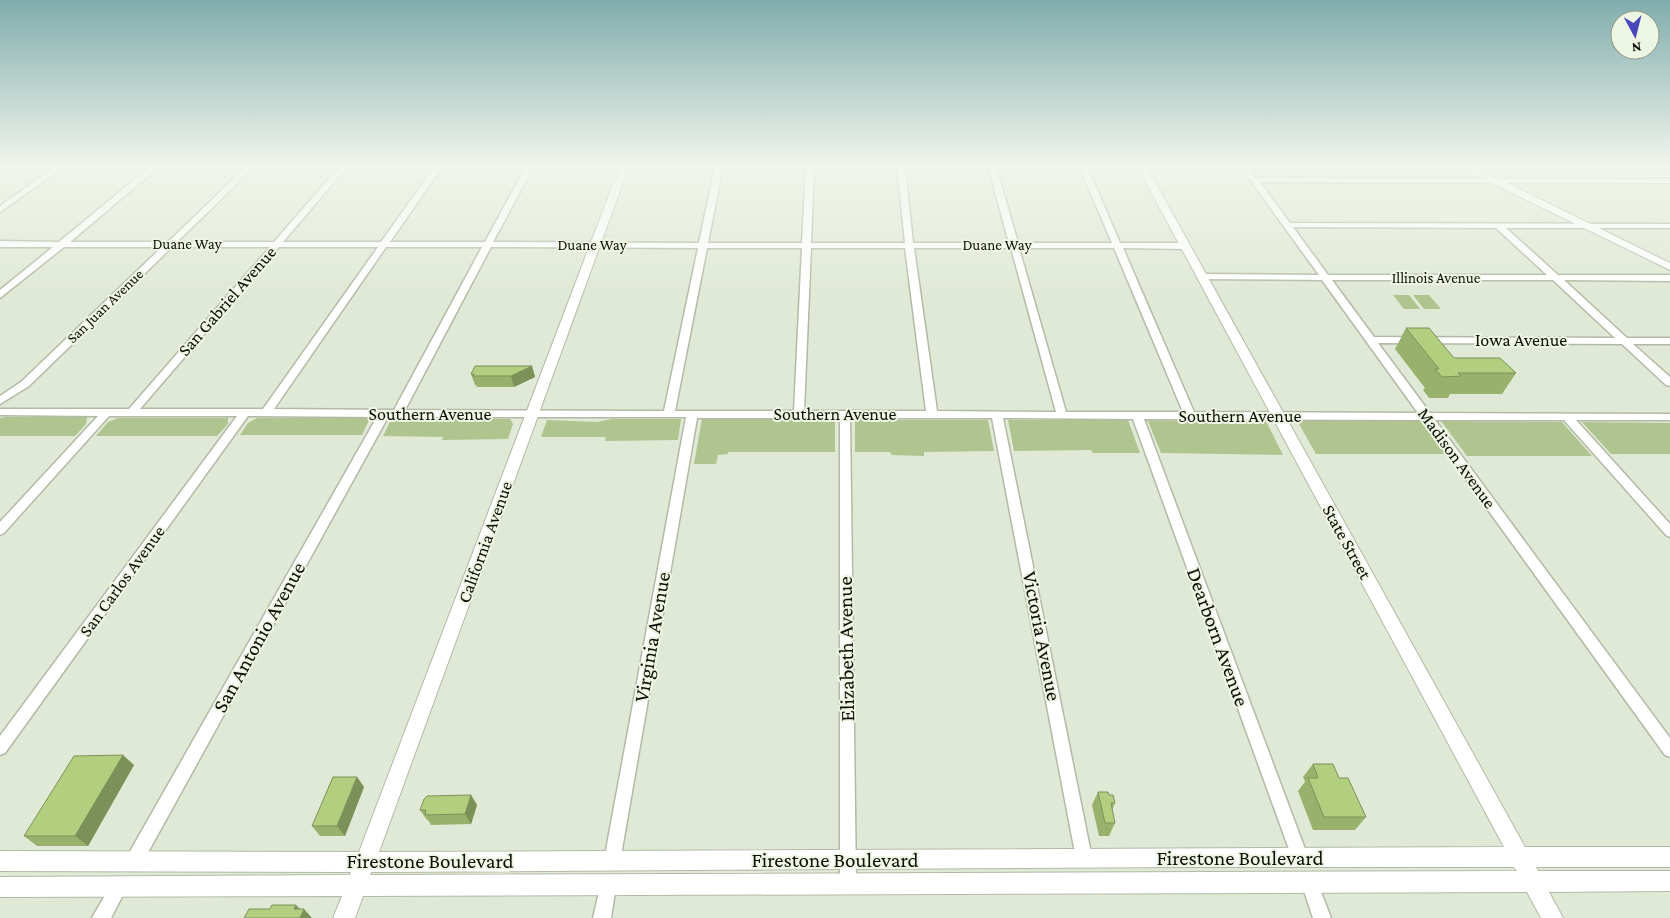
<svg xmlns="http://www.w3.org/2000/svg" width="1670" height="918" viewBox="0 0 1670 918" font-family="'Crimson Pro',serif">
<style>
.green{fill:#afc48f}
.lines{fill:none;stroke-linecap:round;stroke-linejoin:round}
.minor-casing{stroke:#b2baa7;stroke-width:3}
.major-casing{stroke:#b2baa7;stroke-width:2}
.minor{fill:#fff;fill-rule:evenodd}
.major{fill:#fff;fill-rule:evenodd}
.wall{fill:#98b26d}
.shaded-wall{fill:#7c9159}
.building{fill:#b1cf7f;stroke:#7c9159}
.labels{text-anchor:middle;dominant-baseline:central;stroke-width:4;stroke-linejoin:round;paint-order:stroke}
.far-street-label{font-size:15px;fill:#0c0e08;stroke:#edf6e2}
.street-label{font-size:18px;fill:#0c0e08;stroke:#edf6e2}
.near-street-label{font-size:21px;fill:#0c0e08;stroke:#edf6e2}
</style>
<rect width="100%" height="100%" fill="#e0e9d5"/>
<path class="green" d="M1393,295H1409L1420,309H1404Z
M1413,295H1429L1441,309H1424Z
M6,417H87L86,424L75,436H0V418Z
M118,418H228V424L217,436H96L108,422Z
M257,418H370L362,435H240L248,423Z
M392,418L510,419L513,424L508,439L442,440L443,437L383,436Z
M612,419H681L678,440L605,441L606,437H541L547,420L597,422Z
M702,419H835V452H728V454L718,455L716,464H694Z
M855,420H988L994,451L924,452V456L892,455L890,452H855Z
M1008,420H1128L1140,453H1093L1091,450L1014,451Z
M1148,421H1266L1283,455L1161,453Z
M1301,421H1422L1445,454H1316L1299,424Z
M1441,421L1562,422L1592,456H1467Z
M1582,422L1670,423V454H1611Z"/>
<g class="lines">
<defs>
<path id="minor" d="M56,166H65L0,212V206Z
M151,166H160L70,242H168L247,166H255L177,242H274L340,166H348L283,242H381L435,166H443L390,242H485L526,166H534L493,242L699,243L715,166H723L708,243H802L806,166H814L811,243H905L897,166H905L913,243H1009L988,166H996L1018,243H1112L1079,166H1087L1120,243H1185L1189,246L1185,249L1123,248L1194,412L1418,413L1322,280L1199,279L1198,277L1202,274L1319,275L1240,166H1248L1256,178L1670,179V183L1260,182L1290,223L1670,224V228H1506L1558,275H1670V281L1564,280L1627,338H1670V344H1633L1670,377V386L1666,385L1622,344L1378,343L1430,413L1670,414V420H1576L1670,524V537L1666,535L1564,420H1435L1670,738V757L1665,755L1423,420L1144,419L1308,857L1306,863L1300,865L1294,863L1133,419L1003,418L1092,858L1090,864L1084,866L1078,864L1076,858L992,418H850L856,884L854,890L848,892L842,890L840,884V418H697L620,861L618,867L612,869L606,867L604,861L686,417H388L140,867L134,869L128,867L126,861L128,855L377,417L248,416L5,753L0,755V736L237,416H109L4,533L0,535V522L98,416L0,415V409H129L270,247H172L29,386L0,404V396L21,382L162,247H64L0,298V290L53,247H0V241L59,242ZM1293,227L1496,228L1547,275H1328ZM279,247H378L263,409H140ZM386,247H482L394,410L274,409ZM491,247L698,248L664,411L405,410ZM707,248H802L794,411H675ZM811,248H905L926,411H804ZM914,248H1011L1056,412L937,411ZM1019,248H1114L1183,412H1066ZM1332,280H1553L1615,338L1374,337Z
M1309,874L1315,876L1331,918H1313L1301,882L1303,876Z
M608,877L614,879L616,885L611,918H593L602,879Z
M119,879L125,881L127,887L111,918H92L113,881Z"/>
<path id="major" d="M620,166H629L379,852L1504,847L1137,166H1146L1525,847H1670V867H1536L1538,871H1670V891L1549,892L1563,918H1541L1527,892L363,896L355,918H333L342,896L0,897V877L350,875L351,872L0,871V851L359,852ZM1186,867H1514L1517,871L370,875L371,872Z
M1457,166C1472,166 1483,174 1497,178L1670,263V270Z"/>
</defs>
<use href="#minor" class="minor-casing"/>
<use href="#major" class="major-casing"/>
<use href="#minor" class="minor"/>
<use href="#major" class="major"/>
</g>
<path class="wall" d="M1406,328L1454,358L1516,373L1502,394H1450L1448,398H1429L1423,390L1425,388L1395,349Z
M532,366L535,377L514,387H477L476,385H475L471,374Z
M1313,764L1339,778L1366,817L1355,830H1313L1298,791L1305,782L1303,777Z
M134,765L88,846H37L24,836Z
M357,777L364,787L345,836H320L312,826Z
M1098,792L1109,795L1115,803L1112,810L1115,823L1109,836H1099L1092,805Z
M471,795L477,805L471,824L431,825L428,820H427L420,810Z"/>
<path class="shaded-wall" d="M532,366L535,377L514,387L511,376Z
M123,755L134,765L88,846L75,836Z
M357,777L364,787L345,836L337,826Z
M471,795L477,805L471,824L465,814Z
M296,905L303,912L304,909L312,918H300L294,909Z"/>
<path class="building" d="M1406,328H1429L1454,358H1500L1516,373H1458L1461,376L1442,377L1435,369H1439Z
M475,366H532L511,376H473L474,374H471Z
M123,755L75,836H24L74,756Z
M1313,764H1333L1339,778H1348L1366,817H1324L1308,778H1318Z
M333,777H357L337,826H312Z
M1098,792H1108L1109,795H1113L1115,803H1111L1115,823H1105Z
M471,795L465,814L425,815L426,810H420L424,799L427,796Z
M272,905H296L294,909H304L300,918H244L249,909H270Z"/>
<linearGradient id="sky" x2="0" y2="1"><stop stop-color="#80adac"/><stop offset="0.56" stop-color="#f1f5ec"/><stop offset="1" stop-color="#f1f5ec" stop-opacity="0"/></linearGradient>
<rect width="1670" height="295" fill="url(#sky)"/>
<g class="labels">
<g class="far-street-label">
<text x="187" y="244">Duane Way</text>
<text x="592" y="245">Duane Way</text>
<text x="997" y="245">Duane Way</text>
<text x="1436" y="278">Illinois Avenue</text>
<text transform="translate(105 306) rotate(-44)">San Juan Avenue</text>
</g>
<g class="street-label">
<text transform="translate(227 301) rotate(-49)">San Gabriel Avenue</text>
<text x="1521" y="340">Iowa Avenue</text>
<text x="430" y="414">Southern Avenue</text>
<text x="835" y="414">Southern Avenue</text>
<text x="1240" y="416">Southern Avenue</text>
<text transform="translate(1457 458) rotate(54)">Madison Avenue</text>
<text transform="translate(485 542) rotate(-70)">California Avenue</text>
<text transform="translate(1347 542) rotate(61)">State Street</text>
<text transform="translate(122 581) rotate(-54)">San Carlos Avenue</text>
</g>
<g class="near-street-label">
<text transform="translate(1042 636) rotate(79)">Victoria Avenue</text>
<text transform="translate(259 637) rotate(-61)">San Antonio Avenue</text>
<text transform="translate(652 637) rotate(-80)">Virginia Avenue</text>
<text transform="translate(1218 637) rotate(70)">Dearborn Avenue</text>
<text transform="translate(846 649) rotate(-91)">Elizabeth Avenue</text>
<text x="1240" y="858">Firestone Boulevard</text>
<text x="835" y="860">Firestone Boulevard</text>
<text x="430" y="861">Firestone Boulevard</text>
</g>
</g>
<g transform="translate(1635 35) rotate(173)"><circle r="24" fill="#edf6e2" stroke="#93998b"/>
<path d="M0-4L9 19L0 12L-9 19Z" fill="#4946bc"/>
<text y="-8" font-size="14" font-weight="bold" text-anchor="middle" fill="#0c0e08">N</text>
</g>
</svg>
